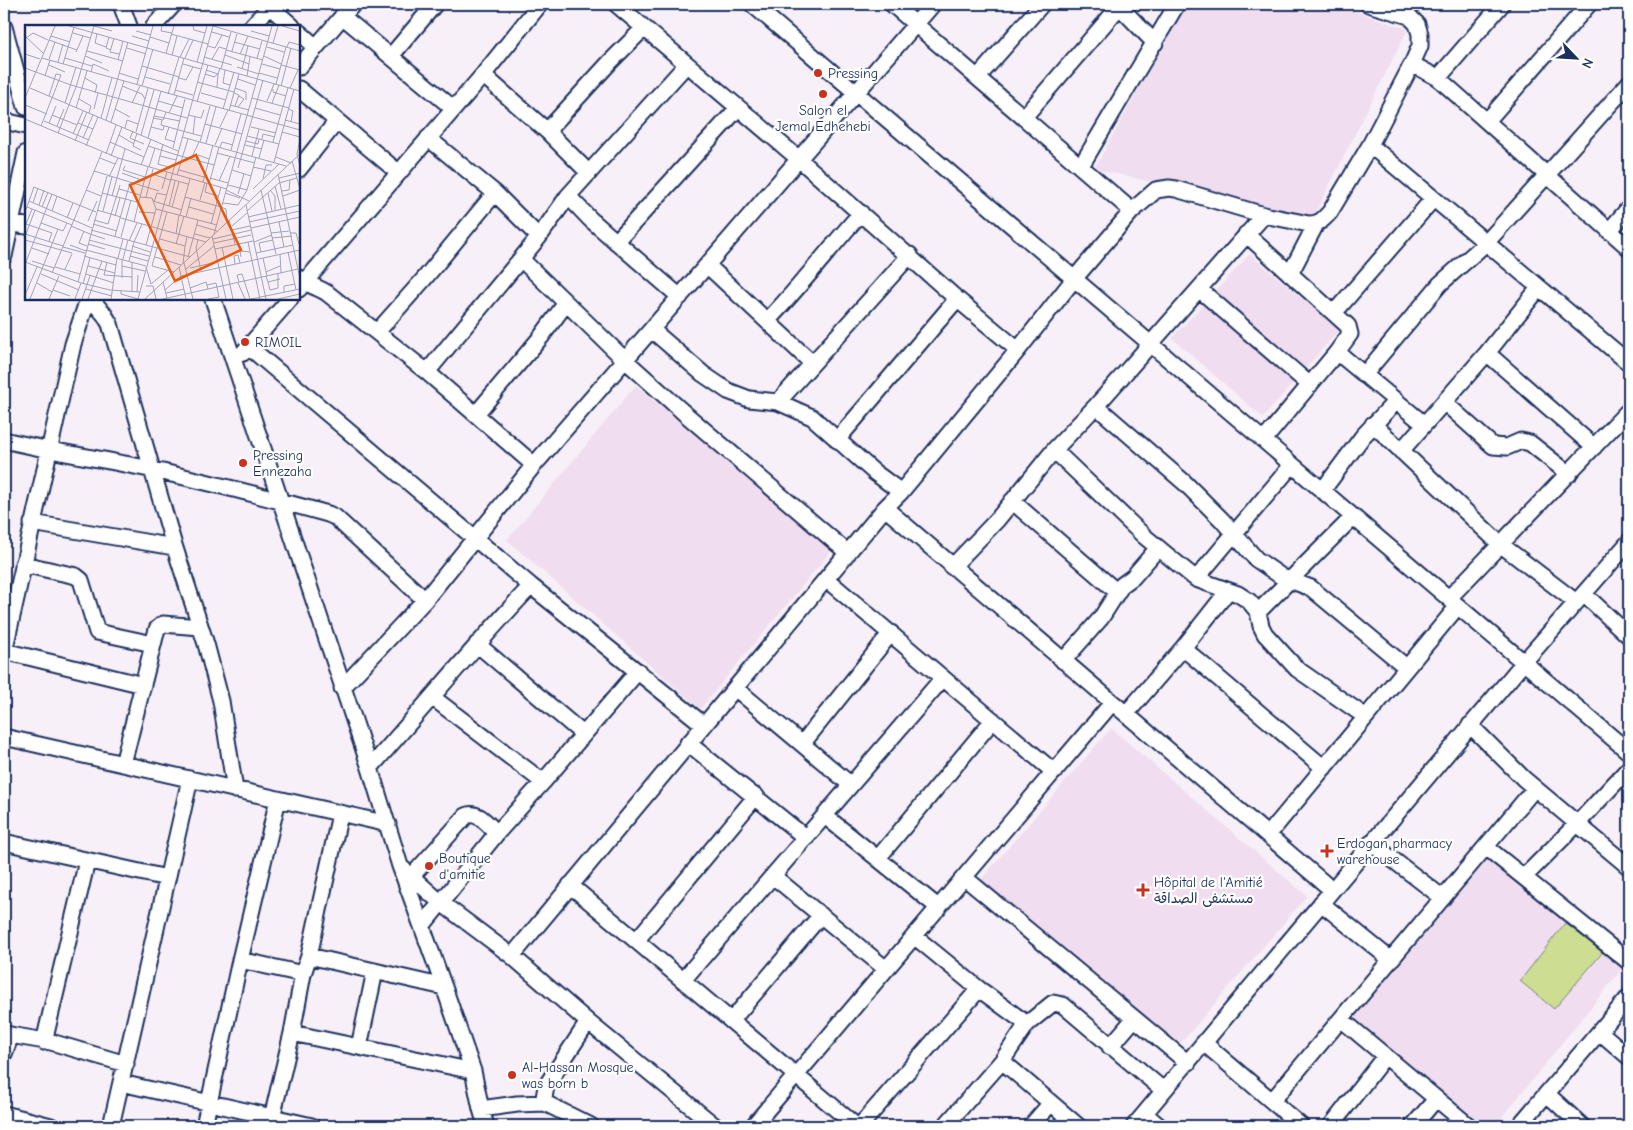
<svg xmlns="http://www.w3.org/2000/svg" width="1633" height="1130" viewBox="0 0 1633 1130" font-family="'Comic Neue','Playpen Sans Arabic',sans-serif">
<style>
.built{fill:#f0def0}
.green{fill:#cdde92;stroke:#748678}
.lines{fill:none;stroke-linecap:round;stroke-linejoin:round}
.minor-casing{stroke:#1b2f5e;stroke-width:19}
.minor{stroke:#fff;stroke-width:15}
.poi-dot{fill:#c8321e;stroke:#fff;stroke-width:2}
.labels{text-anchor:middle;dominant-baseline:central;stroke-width:4.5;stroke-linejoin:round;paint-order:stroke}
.poi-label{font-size:14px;fill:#1b2f5e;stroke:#fff;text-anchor:start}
.inset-road{fill:none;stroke:#a0a3ba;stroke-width:1}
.view{fill:#e8590c;fill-opacity:0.15;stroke:#e8590c;stroke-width:2.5}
.inset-edge{fill:none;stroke:#1b2f5e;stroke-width:2.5}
</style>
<rect width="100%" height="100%" fill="#f8f0f8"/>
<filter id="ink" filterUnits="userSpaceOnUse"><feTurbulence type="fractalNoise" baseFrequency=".02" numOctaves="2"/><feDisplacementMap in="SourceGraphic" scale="10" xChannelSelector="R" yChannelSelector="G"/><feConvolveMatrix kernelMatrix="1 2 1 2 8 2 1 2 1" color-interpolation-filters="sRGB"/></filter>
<g filter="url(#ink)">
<path class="built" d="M1186,4H1332L1408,29L1313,218L1094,169Z
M1250,254L1339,330L1263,418L1172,338Z
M636,385L833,549L700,709L507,540Z
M1111,728L1307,896L1176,1049L978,883Z
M1486,849L1627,963L1495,1126H1478L1348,1021Z"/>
<path class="green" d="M1565,923L1603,952L1554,1009L1520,981Z"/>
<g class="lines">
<defs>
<path id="minor" d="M121,4L129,26
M267,4L292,26
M616,4L799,159L957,299L1018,350
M752,4L1629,752
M892,4L1132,211
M1117,4L1155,43
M342,16L454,109
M154,26L174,4
M252,26L270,6
M4,27L26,107
M299,32L316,47
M391,56L435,4
M1412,64L1438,78L1629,248
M299,67L353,4
M483,75L547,131L589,173
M978,77L1042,4
M1438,78L1502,4
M299,89L399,173
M1024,117L1119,7
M4,121L26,126
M1487,121L1589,4
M547,131L610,62L644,28
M428,138L495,193L539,237
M1370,145L1629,363
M1081,166L1177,4
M299,169L337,121
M568,196L590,219L680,297
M4,222L26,226
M1609,231L1629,208
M1246,234L1348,326L1350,334L1337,352L1264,440
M616,242L738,108
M4,256L26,153
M521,259L625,360L683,412L848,553
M707,265L812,363
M1290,274L1316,224
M299,278C307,285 318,287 327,293L427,372
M1539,288L1487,353L1594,447
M299,289L483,75L540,4
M1199,289L1310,385
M91,299L104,314L110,324L173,542L206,644L221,701L235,790
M213,299L370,768L400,866L444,987L473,1071L481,1109L486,1126
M1334,313L1433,199
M767,321C800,287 829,249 861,213
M652,330L703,374L728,391L749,399L778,402L812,417L874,472L901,492
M377,332L424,279L495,193
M249,347L531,586L704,725
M1337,352L1424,424
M243,353L290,299
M1364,375L1440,284L1486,243L1629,83
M778,402L910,255
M1444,402L1493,446L1507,447L1521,441L1530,443L1569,474
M1096,406L1185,483L1222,520L1256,559L1282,577L1311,588L1406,667
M476,414L541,337L566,303
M1373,424L1500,544L1576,602
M4,440C53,452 104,459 154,470C212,483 270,498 328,514L335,517L425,600
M837,440L957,299
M1054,450L1144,536L1196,579L1238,594L1249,601L1258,612L1261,626L1265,634L1297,669L1366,717
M1401,451L1487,353
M534,465L427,372L539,237L568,196L687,64
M1322,491L1363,436L1396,401
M1012,501L1117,592
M885,508L1332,890
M32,523L174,547
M23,564L76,576L81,580L97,632L153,644
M952,567L997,520L1054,450L1096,406L1264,215
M826,579L1054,772
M1196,579L1292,465
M1584,594L1629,636
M1449,598L1629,410
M1258,612L1353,517
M477,644L583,734
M1183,648L1324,768
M4,651L143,685
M4,652L73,344L88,299
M1063,661L1101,618L1122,585L1133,577L1158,548
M342,688L425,600L534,465L933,4
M735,688L851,785
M432,697L543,782
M1126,714L1183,648L1228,591
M1470,725L1524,779L1629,867
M4,737L388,824
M688,743L806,838
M802,744L891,633
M123,764L157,629L163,624L200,627
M370,768C424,707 475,645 531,586
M825,816L939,908
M1268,835L1458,606
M4,842L167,878
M1371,843L1443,898
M1486,847L1629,962
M878,858L993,720
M402,868L440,902L512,956L588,1022L715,1126
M773,876L886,969
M411,877L466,816C478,810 488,825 497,833
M1524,877L1577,824L1629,768
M965,878L1188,1063
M570,885L856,1126
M1321,903L1391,960
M422,926L497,833L543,782L638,671
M914,936L979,989L1027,1024
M636,941L756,796
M309,956L444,987
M512,956L885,508L901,492L1018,350L1074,279L1132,211L1156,190L1169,188L1176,189L1264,215L1309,224C1319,224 1323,220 1330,212L1370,145L1412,64L1420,46V34L1417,24L1409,16L1368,4
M240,960L303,974
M683,980L943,678
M1341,1019L1469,1126
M731,1021L821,915
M1600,1032L1629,1057
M292,1033L473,1071
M4,1034L51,1042L126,1064
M44,1042L87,861
M1204,1043L1301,1126
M359,1047L375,971
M1110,1047L1134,1019
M4,1054L11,1035
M1002,1061L1078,1126
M121,1083L312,1126
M1547,1094L1582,1126
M1272,1101L1535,788
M545,1103L544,1098L546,1086L588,1022
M481,1109L517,1104L545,1103L591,1126
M4,1114L51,1126
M1145,1114L1159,1126
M111,1126L190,779
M204,1126L240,960L278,799
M270,1126L292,1033L303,974L309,956L340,814
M753,1126L1112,703
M860,1126L979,989
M945,1126L1002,1061L1027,1024L1053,1003L1063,1005L1163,1090
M1031,1126L1051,1103
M1134,1126L1524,662L1629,542
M1331,1126L1385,1056
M1413,1126L1436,1099
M1519,1126L1629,997"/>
</defs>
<use href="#minor" class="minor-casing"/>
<use href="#minor" class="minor"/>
</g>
</g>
<g class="poi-dot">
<circle cx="818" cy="73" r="5"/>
<circle cx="823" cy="94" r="5"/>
<circle cx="245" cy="342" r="5"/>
<circle cx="243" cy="463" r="5"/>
<path d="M1324.5 843.5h5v5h5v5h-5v5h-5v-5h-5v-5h5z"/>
<circle cx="429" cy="866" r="5"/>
<path d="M1140.5 882.5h5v5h5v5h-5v5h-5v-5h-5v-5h5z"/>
<circle cx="512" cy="1075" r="5"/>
</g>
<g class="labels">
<g class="poi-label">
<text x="828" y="73">Pressing</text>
<text x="823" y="110" text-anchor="middle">Salon el<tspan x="823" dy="16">Jemal Edhehebi</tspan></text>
<text x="255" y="342">RIMOIL</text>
<text x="253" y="455">Pressing<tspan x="253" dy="16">Ennezaha</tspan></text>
<text x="1337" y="843">Erdogan pharmacy<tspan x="1337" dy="16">warehouse</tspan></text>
<text x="439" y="858">Boutique<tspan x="439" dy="16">d'amitie</tspan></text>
<text x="1154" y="882">Hôpital de l'Amitié<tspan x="1154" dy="16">مستشفى الصداقة</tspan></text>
<text x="522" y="1067">Al-Hassan Mosque<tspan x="522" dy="16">was born b</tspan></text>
</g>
</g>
<g transform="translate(25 25)">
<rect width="275" height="275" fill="#f8f0f8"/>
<path class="inset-road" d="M44,1L275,66M69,1L87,6M137,1L136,6L147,8M168,1L169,5L180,8M188,1L275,26M257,1L275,6M111,6L126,10M226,6L244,11M187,7L204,12M48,8L65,13M72,9L70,18L81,22M146,9L183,19M0,11L18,28M26,11L45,17M107,11L124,16M84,12L81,23L86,25M125,12L144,18M1,13L8,8L23,15M89,13L85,27L94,29M24,15L52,25M209,17L235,24M248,18L253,1M183,21L190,23L197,10M242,22L259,27M262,22L264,17L275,20M102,23L121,29M201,25L238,35M62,26L98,36M207,26L212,9M51,27L58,11M141,28L149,1M0,29L15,34M215,29L223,11M147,30L152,11M200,30L224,39M60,31L77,38M239,31L256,39M155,32L164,14M179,32L207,40M17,33L275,105M40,33L67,41M160,33L168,15M232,33L237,16M24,34L30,17M187,34L194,22L201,24M93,35L98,16M33,37L38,19M172,37L182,1M38,39L49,2M158,39L176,44M237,39L255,44M24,40L40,47M256,40L275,45M117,41L154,52M212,42L234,49M0,43L46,60L162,93M196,44L206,7M217,44L223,21M181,45L193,49L195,43M200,45L198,58L205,60M66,47L68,39L84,46M94,48L113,54M234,48L252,53M180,49L189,52L193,49L192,62M20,51L25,35M222,51L225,32M120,52L145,59M60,53L72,60L70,68M154,53L161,55L168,42M213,54L230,60M172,57L209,67M112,59L128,1M251,59L261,22M97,61L117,69L120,74M117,61L128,24M256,61L266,23M5,63L153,126M210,63L221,67V75M265,63L273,45M248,64V67L261,71M150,65L168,70M176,68L201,75M209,68L214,70L210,81M143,69L154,32M82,70L87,53M149,70L159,33M0,73L30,1M227,73L264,83M54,74L66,81L64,88M133,76L158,83M242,76L249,59M172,77L183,40M40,78L51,42M107,78L115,61M247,78L254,60M0,80L22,89M205,80L224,85M213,82L219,74L214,71M51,83L62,46M230,83L255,90M69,84L73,68M90,84L105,92M198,84L209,47M264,84L268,86L266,97M204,86L214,49M144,88L152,71M27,90L52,100M163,90L176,93L179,85M129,91L155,96M76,93L82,71M128,93L138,95L141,87M0,94L93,133L202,164M81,95L103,17M137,95L136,100L176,111M260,95L275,99M19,96L64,115M86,97L99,56M24,98L31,81M53,98L68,104M180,99L217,109M16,101L36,50L31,49L24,71M32,101L39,84M126,102L138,105L139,101M144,102L140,114L150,117M195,102L203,85M226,102L251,108M100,103L102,95L113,99M108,106L105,113L119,119M111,107L123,63M257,107L275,112M33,108L51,62L69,1M112,108L108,121L116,125M48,109L58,86M168,109L170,92M94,110L109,119M116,110L129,65M222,111L254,119M157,112L261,141M58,113L68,90M123,113L136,66M237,114L238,109L250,112M275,114L272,129L275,142M50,116L62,87M221,116L233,119L234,114M85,117L119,132M175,117L185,81M248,117L263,63M181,118L191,82M138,119L133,139L143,142M190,120L197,103M220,120L237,124M61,121L73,92M123,121L152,130M195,122L197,117L208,120M148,123L160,74M206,125L216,89M192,128L230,138M81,129L91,100M152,130L189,140M86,131L97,102M135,131L151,135M227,131L234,104M251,132L266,138M75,133L90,139M234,133L239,115M166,134L174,117M172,136L173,130L184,134M267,136L275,164M249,137L269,64M116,140L126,114M100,141L98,145L120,152M124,142L130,123M228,142L246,146M213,143L238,55M154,145L179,152M69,146L134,166M97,148L119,156M127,149L145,155M253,149L275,254M152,150L163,114M226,151L231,132M84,152L93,133M185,153L203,158M254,153L275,148M145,154L163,159M238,154L241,140H247M194,156L205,131M178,157L188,120M182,158L180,167L193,171M184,159L194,122M203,160L222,165L226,151L207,145M250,161L256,184M94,164L115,170M137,164L142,147M228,164L254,139M61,165L76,171M201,165L224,176M236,165L251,229M245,165L250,171V185M257,166L264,165L265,155M77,168L112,177M200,168L215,173M243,168L247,186M213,169L219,149M87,171L100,124M258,171L275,165M115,172L123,142M121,172L128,144M160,172L196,182M175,175L180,157M4,176L67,203M128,176L157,185M129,177L132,168L141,170M8,178L13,163M198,178L213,180L222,165M14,180L19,165M221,180L241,274M144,181L150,156M2,182L47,200M17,182L23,167M147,182L154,157M164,182L188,189M196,182L201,184L202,198M72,185L96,192M27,186L32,171M78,186L87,152M222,186L254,158L272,153M0,187L9,162L71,187M114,187L130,188M142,187L127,241L149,247M155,190L165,154M90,191L95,173M161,192L166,173M223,192L275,180M42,193L48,178M96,193L181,217M69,195L83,199L95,160M204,195L210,219M63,196L72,176M109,197L115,172L127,173L131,184L192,200M224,197L275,186M254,197L259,222M16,198L38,206L42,198M1,199L27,208L24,216M68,199L92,206M186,199L196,162M172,200L192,206M0,201L7,184M46,201L65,209M207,201L222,188M226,203L275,192M66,205L165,232M207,205L225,201M59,206L54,218L62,221M246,208L264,206M265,208H271L274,219M0,209L38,221M1,209L10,185M65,209L80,214M151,209L154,190M170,209L185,213M189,209L247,1M90,211L105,158M187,211L201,274M96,212L106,175M247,213L267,211M135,214L160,221L162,212M188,214L226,205M0,215L47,228M64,215L124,231M173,215L171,223L176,246M104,216L112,198M109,217L117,199M223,217L235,274M229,217L247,210M189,218L226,210M63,219L80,224M151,219L159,191M45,220L61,226M121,220L131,184M107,221L125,227M38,222L60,228M197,222L208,274M7,223L24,229M190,224L228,216M61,225L121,241M236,227L234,218L248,215M263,227L271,265M231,228L268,220M255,229L256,248M59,231L91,240M105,231L123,236M130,232L156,240M163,232L173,195M216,232L215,226L225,227M93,233L98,214M238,233L242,251M97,234V253M98,234L103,215M7,236L29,243M104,236L109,217M0,237L56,258L85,265L115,267M1,237L27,169M82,237L79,250L107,252M159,238L168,274M158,239L160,221M210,239L209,231L213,230L215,238M63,241L90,248M97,241L120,246M30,242L55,249M121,242L126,259M154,242L161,274M165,243L192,237M40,244L47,229M161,244L189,221M241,247L255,241M27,248L77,127M16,249L54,265M61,249L89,258M241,251L243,257L255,254M53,257L82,151M138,257L142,273M214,257L212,250L217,249L225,274M243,257L245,265L253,263V249M12,258L27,267M213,258L220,274M58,259L65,233M126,259L143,245M182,260L191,258L194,272L183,274M121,261H128L131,274M165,263L181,257L183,264M61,264L87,271M28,265L45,271M140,265L156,251L275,225M96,266V269L113,274M107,267V237M112,267L113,250M259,267V261L270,259M141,268L159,264M0,270L12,242M5,274L33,204M24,274L34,251M50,274L56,258M57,274L65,251M63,274L77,236M86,274L92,233M113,274L188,1M120,274L275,129M138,274L273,244M226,274L275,264M253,274L275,269"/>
<path class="view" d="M171,130L216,225L150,256L105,160Z"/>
<rect width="275" height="275" class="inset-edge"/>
</g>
<rect width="1633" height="1130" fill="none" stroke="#fff" stroke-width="20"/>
<rect x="10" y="10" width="1613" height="1110" fill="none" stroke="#1b2f5e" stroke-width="2" filter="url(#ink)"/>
<g transform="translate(1576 58) rotate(115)" stroke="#ffffff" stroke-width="4" paint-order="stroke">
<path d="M0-4L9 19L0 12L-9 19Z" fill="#1b2f5e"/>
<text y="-8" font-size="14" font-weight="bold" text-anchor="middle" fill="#1b2f5e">N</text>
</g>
</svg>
